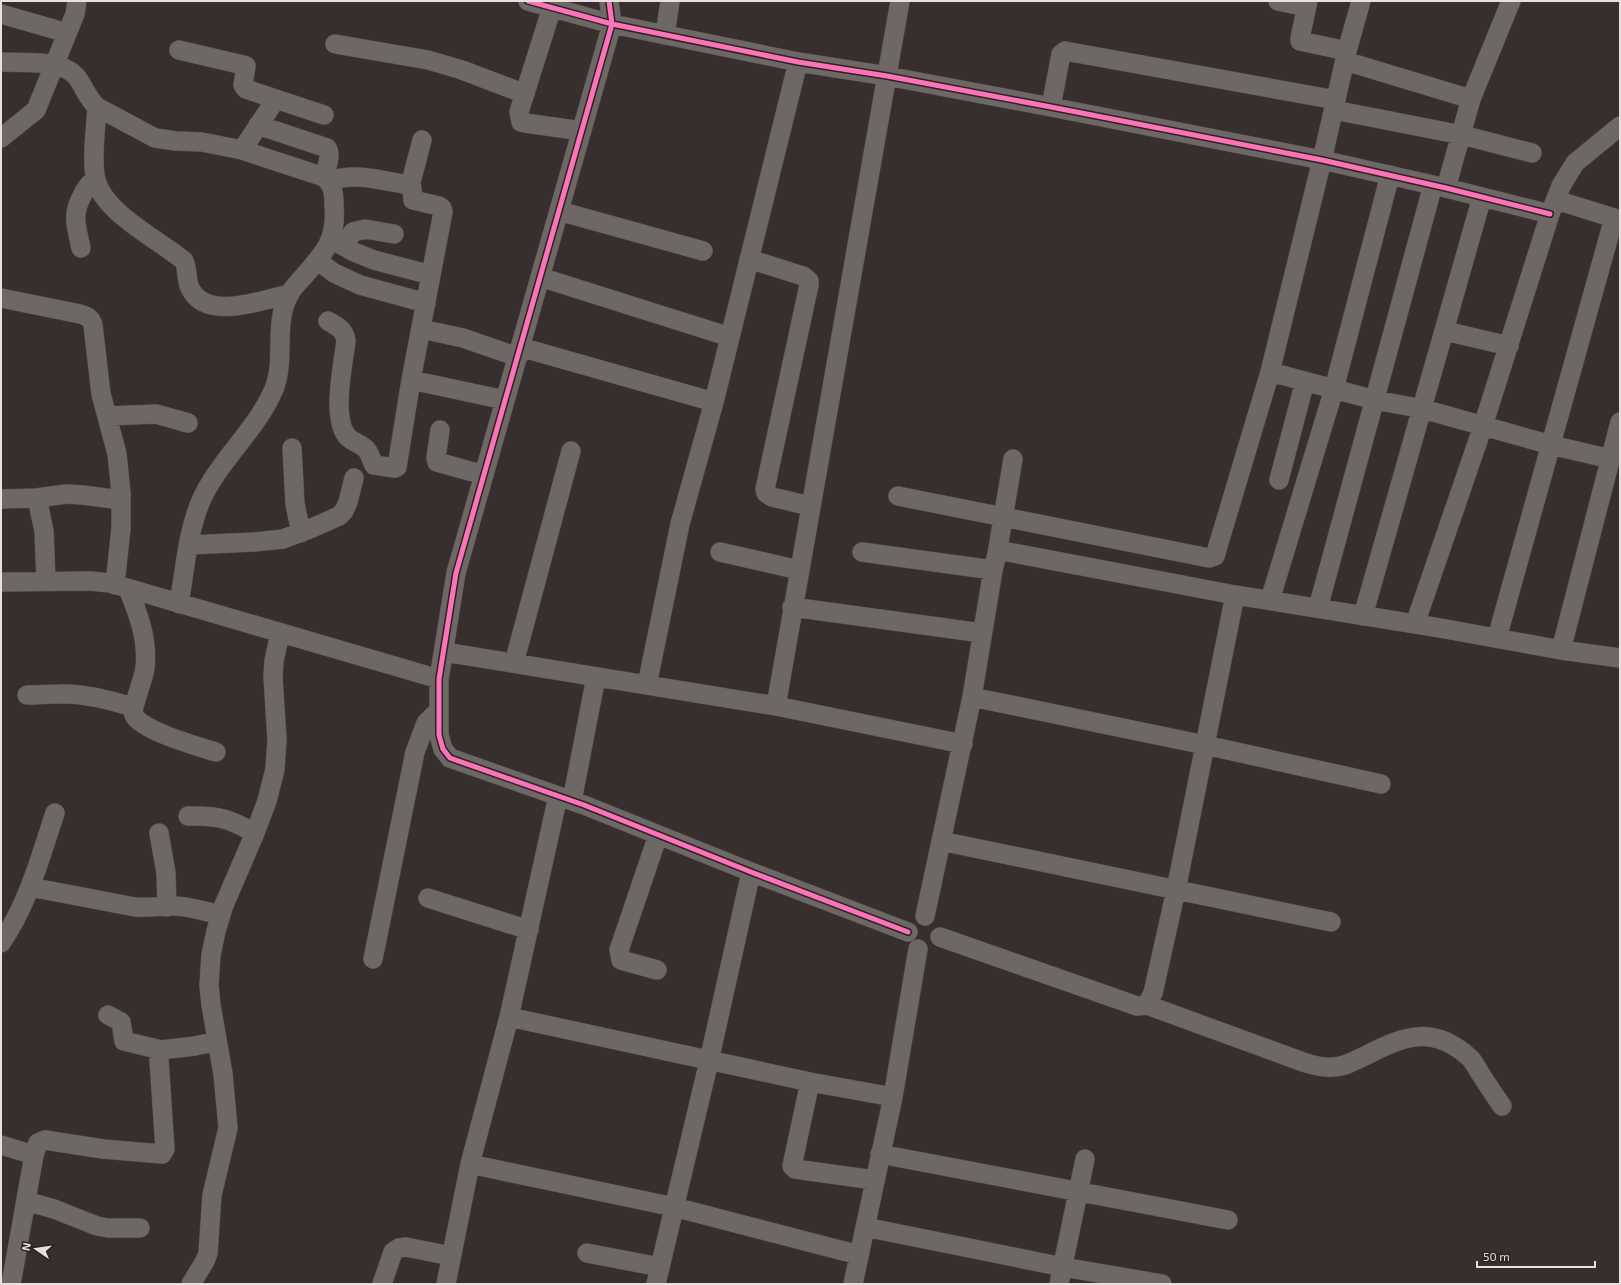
<svg xmlns="http://www.w3.org/2000/svg" width="1621" height="1285" viewBox="0 0 1621 1285" font-family="'Exo 2',sans-serif">
<style>
.lines{fill:none;stroke-linecap:round;stroke-linejoin:round}
.minor-casing{stroke:#524c4b;stroke-width:20}
.minor{stroke:#6d6766;stroke-width:19}
.cycleway-casing{stroke:#2f2221;stroke-width:8}
.cycleway{stroke:#fb73b8;stroke-width:5}
</style>
<rect width="100%" height="100%" fill="#362f2e"/>
<g class="lines">
<defs>
<path id="minor" d="M528,1L612,24L798,62L887,76L1051,107L1322,160L1446,188L1550,214
M554,1L519,112L521,122L525,123L582,131
M609,1L612,24L456,573L439,679V735L443,749L450,758L584,805L751,872L908,932
M1278,1L1306,7
M1308,1L1300,38V41L1347,51
M1,14L67,33
M665,35L670,1
M335,44L428,60L462,70L525,94
M179,50L243,65L246,66L243,85L246,89L324,115
M1345,61L1471,99
M1,62C22,63 60,59 76,76C84,86 87,98 97,107L155,138L176,141L202,142L242,150L324,177C333,184 334,194 334,204C337,239 326,251 304,276C299,282 292,288 289,295C273,324 286,359 274,389C257,430 217,462 200,503C187,535 185,570 179,604
M97,107C96,127 91,161 96,180C104,213 158,239 184,261C188,269 186,280 190,288C206,322 262,300 289,294
M1051,107L1061,54L1065,51L1336,100
M1334,110L1462,135L1532,153
M258,125L327,148C332,155 326,169 324,177
M1,138L36,110L75,14L77,1
M242,150L276,99
M410,186L422,140
M1446,188L1471,99L1511,1
M1556,200L1620,220
M559,211L703,251
M331,239L354,252L374,260L431,275
M343,246L353,232L365,229L394,234
M81,248C77,228 71,216 82,196C85,189 89,184 95,179
M749,259L803,276L809,281V285L765,489L766,493L772,497L810,506
M318,261L334,273L360,285L426,303
M540,277L730,337
M1,298L80,314C87,316 91,318 93,325L101,394L117,454L121,493V528L115,585
M328,321C337,326 345,330 346,341C343,365 332,415 346,435C351,442 360,443 366,449C370,453 371,460 374,465L395,468L397,467L411,380L443,212L442,208L439,206L413,200L412,188L408,185C381,180 355,172 328,181
M421,329L463,338L518,357
M1445,331L1509,346
M520,347L714,402
M1270,372L1375,400L1423,409L1551,445L1611,459
M411,380L505,400
M107,416L156,414L188,423
M440,430L436,458L437,462L484,475
M292,448L295,504L301,533
M1279,480L1305,381
M898,496L1209,558L1215,556L1270,372L1322,160L1347,51L1361,1
M37,498L44,531L46,581
M1,499L37,498L66,494L83,495L121,500
M189,545L254,542L283,539L312,528L339,516L344,511L348,502L354,478
M720,552L799,570
M862,552L993,570
M997,554L1013,459
M1,582L90,581L110,583L439,679
M128,589C139,615 148,640 145,668C144,679 131,708 134,715C140,730 199,747 216,752
M1270,600L1334,389L1390,175
M792,607L982,633
M1318,608L1433,185
M1363,616L1482,197
M1415,624L1483,426L1550,214L1561,186L1575,163L1620,126
M1497,638L1614,218
M1561,650L1620,422
M444,652L776,706L963,744
M514,663L571,451
M647,685L680,524L714,402L798,62
M27,695C38,695 48,694 59,694C84,693 109,700 133,707
M972,697L1205,745L1381,784
M776,706L900,1
M572,801L596,677
M188,816C219,815 229,819 255,833
M159,833L166,873L167,907
M941,841L1331,922
M30,887L135,907C148,908 161,906 174,906C189,906 206,912 221,915
M428,898L529,930
M925,916L972,697L993,570L997,554L1001,552H1008L1235,595L1440,628L1561,650L1620,658
M940,937L1137,1006L1147,1005L1153,993L1176,890L1235,595
M1,943C28,904 40,858 55,813
M373,959L415,752L426,723L439,710
M657,970L621,960L619,950L658,835
M1147,1005L1303,1062C1312,1065 1323,1068 1333,1067C1345,1067 1356,1060 1367,1055C1405,1035 1434,1025 1470,1058C1474,1062 1477,1068 1480,1073C1487,1084 1494,1095 1502,1106
M108,1015L121,1022L124,1041L161,1050
M509,1017L810,1082L893,1097
M810,1082L792,1166L795,1169L874,1180
M1,1145L34,1155
M880,1154L1228,1220
M470,1164L674,1207L859,1255
M26,1201L54,1209L97,1226L108,1228H140
M865,1227L1063,1267L1162,1284
M587,1253L660,1267
M11,1284L34,1155L38,1143L45,1140L103,1149L162,1154L165,1149L159,1060L161,1050L195,1046L217,1041
M191,1284L205,1261L208,1253L212,1195L228,1128L223,1074L211,1005L209,985L211,955L216,931L224,905L255,833L267,801L275,769L277,740L273,677L274,661L280,633
M382,1284L393,1252L399,1248L406,1247L451,1256
M446,1284L470,1164L509,1017L558,796
M656,1284L709,1061L751,872
M853,1284L893,1097L918,949
M1059,1284L1085,1159"/>
</defs>
<use href="#minor" class="minor-casing"/>
<use href="#minor" class="minor"/>
<defs>
<path id="cycleway" d="M528,1L612,24L798,62L887,76L1051,107L1322,160L1446,188L1550,214
M609,1L612,24L456,573L439,679V735L443,749L450,758L584,805L751,872L908,932"/>
</defs>
<use href="#cycleway" class="cycleway-casing"/>
<use href="#cycleway" class="cycleway"/>
</g>
<rect width="1621" height="1285" fill="none" stroke="#e9e0de" stroke-width="4"/>
<g transform="translate(36 1249) rotate(283)" stroke="#2f2221" stroke-width="3" paint-order="stroke">
<path d="M0-3L7 15L0 10L-7 15Z" fill="#e9e0de"/>
<text y="-6" font-size="11" font-weight="bold" text-anchor="middle" fill="#e9e0de">N</text>
</g>
<path d="M1477 1261v6h118v-6" fill="none" stroke="#e9e0de" stroke-width="2"/>
<text x="1483" y="1261" font-size="12" fill="#e9e0de" stroke="#2f2221" stroke-width="3" paint-order="stroke">50 m</text>
</svg>
